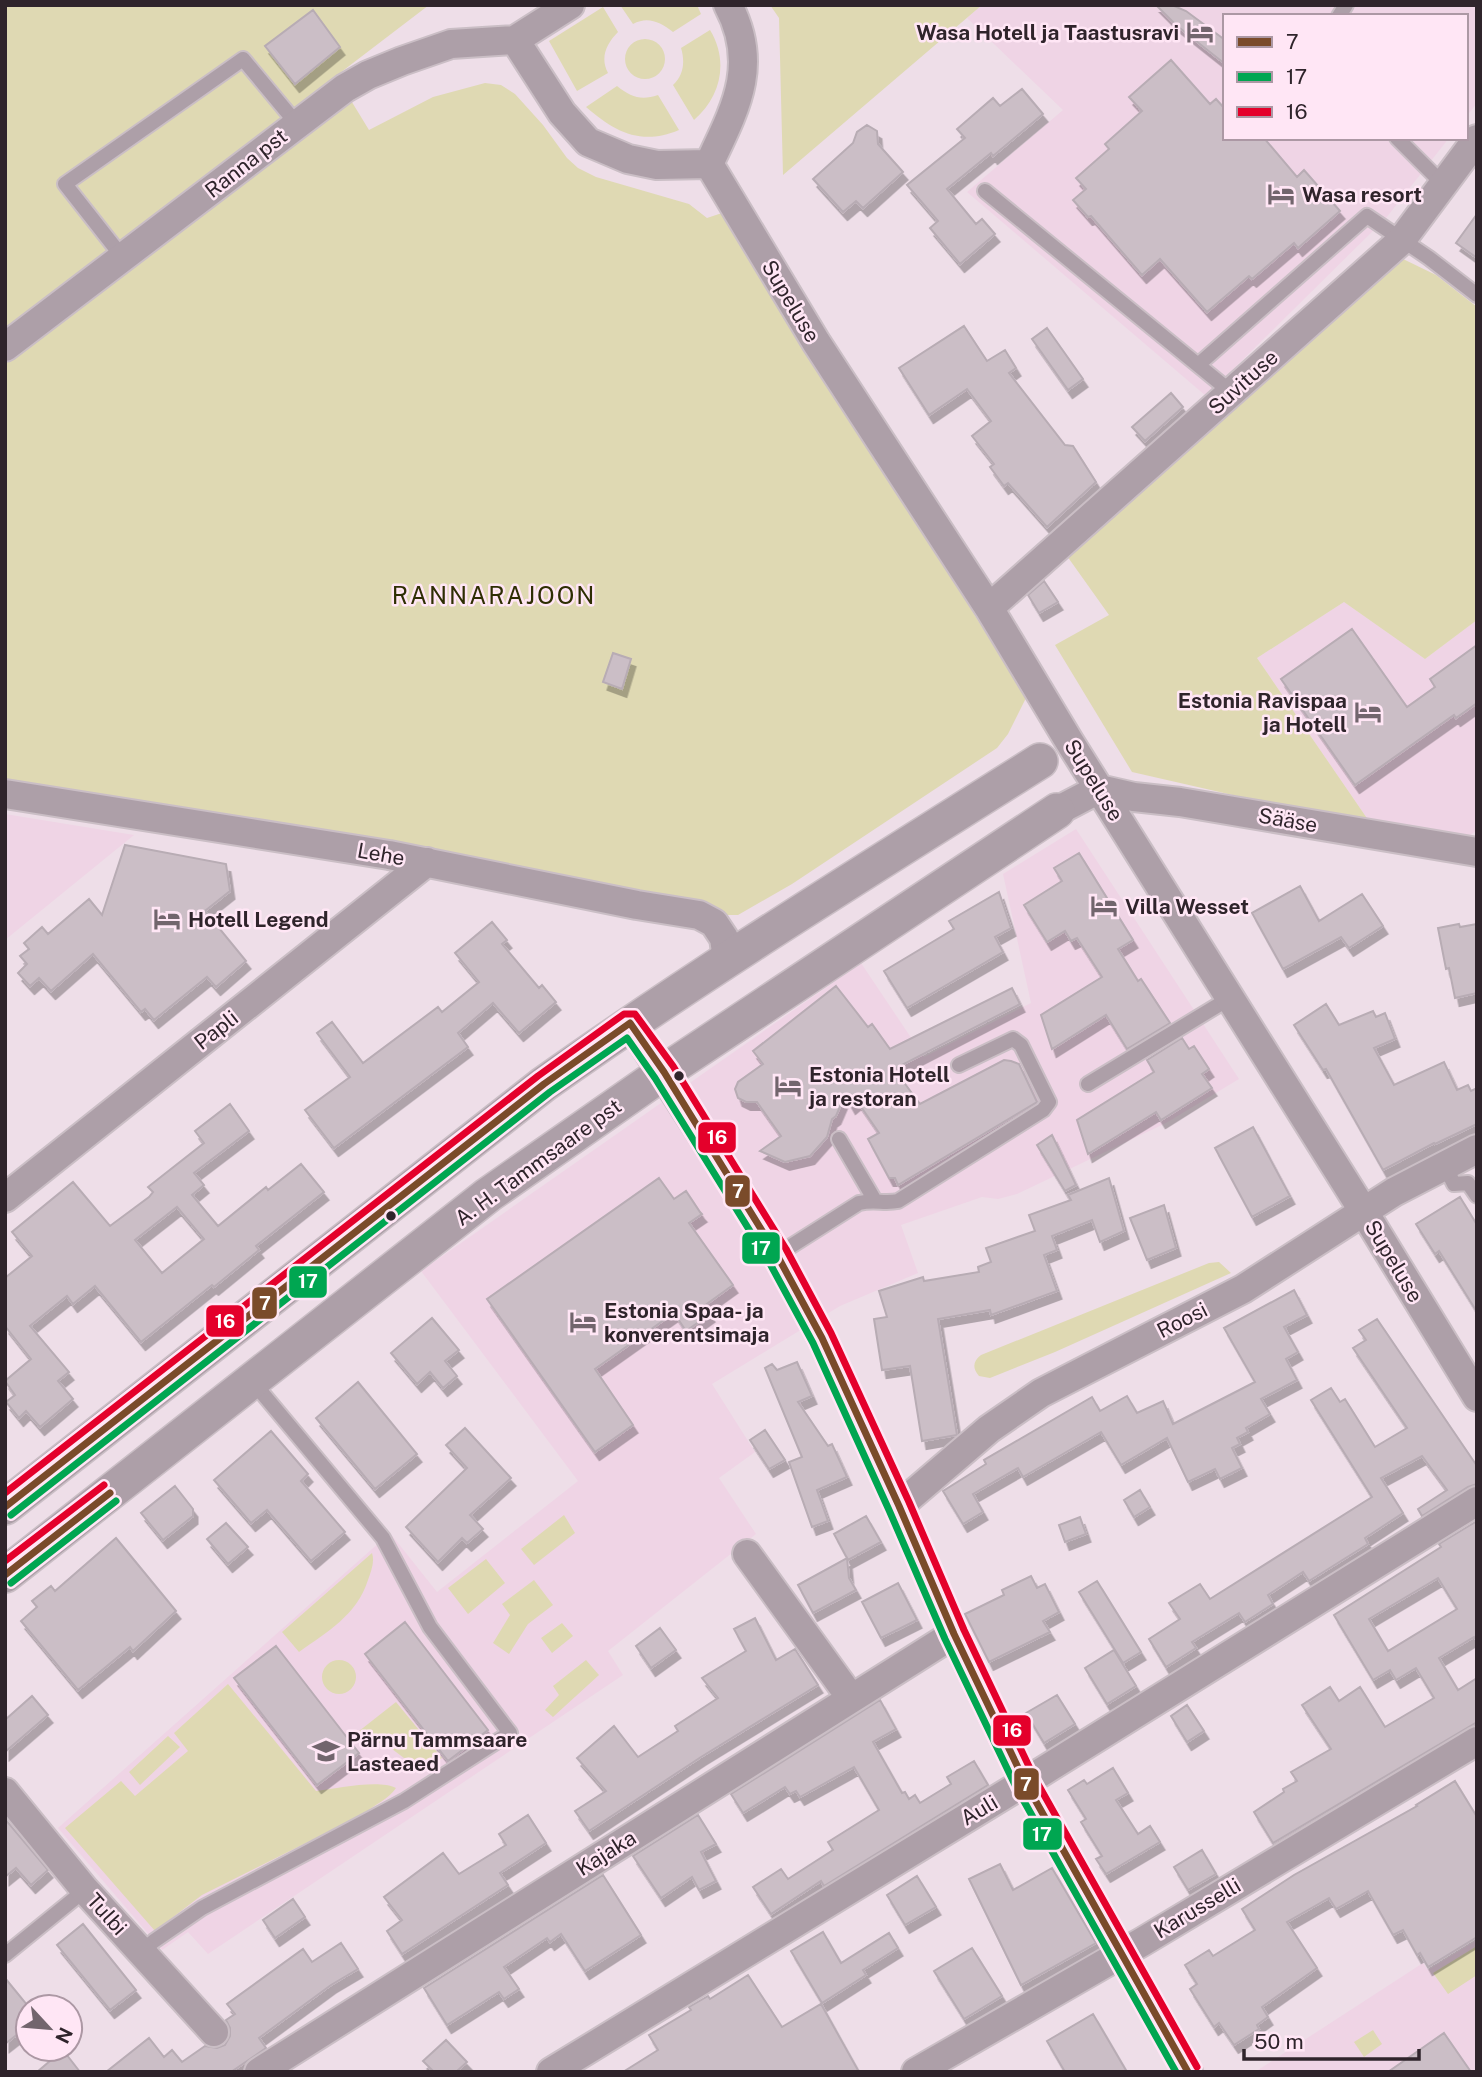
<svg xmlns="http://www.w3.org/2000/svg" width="1482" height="2077" viewBox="0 0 1482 2077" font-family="'Public Sans',sans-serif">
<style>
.built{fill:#efd4e5}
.green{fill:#dfd9b3}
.building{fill:#cbbec6;stroke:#b8acb4;stroke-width:2;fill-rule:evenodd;filter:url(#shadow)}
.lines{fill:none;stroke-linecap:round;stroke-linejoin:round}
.service-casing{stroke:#cabec5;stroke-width:18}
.minor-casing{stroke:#cabec5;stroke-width:32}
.tertiary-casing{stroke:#cabec5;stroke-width:38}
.service{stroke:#ad9fa8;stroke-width:14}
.minor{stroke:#ad9fa8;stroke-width:28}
.tertiary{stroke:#ad9fa8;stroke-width:35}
.bus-1-casing{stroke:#ffe6f5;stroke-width:12}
.bus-2-casing{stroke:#ffe6f5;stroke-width:12}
.bus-3-casing{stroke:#ffe6f5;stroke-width:12}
.bus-1{stroke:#7a4b2a;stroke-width:7}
.bus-2{stroke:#00a651;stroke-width:7}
.bus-3{stroke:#e4002b;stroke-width:7}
.bus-dot{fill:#2f242b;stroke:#ffe6f5;stroke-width:2.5}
.labels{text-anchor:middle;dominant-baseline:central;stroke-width:5;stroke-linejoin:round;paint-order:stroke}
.poi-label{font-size:21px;font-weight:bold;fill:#2f242b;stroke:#ffe6f5;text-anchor:start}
.street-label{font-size:21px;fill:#2f242b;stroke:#ffe6f5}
.quarter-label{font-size:24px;letter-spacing:2px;fill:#2e2e03;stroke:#ffe6f5}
.line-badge{stroke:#ffe6f5;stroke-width:2.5}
.badge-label{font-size:19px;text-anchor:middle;font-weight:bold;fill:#fff}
</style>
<defs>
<filter id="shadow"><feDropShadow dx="4.5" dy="8" stdDeviation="0" flood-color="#0004"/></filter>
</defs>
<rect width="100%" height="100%" fill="#eedee8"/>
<path class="built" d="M982,5H1477V103L1466,117V16H1225V138H1449L1386,218L1206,396L967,192L1063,110L967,18Z
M1344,602L1425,659L1477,620V830L1462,841L1373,827L1257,658Z
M5,814L134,835L5,940Z
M1076,829L1239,1079L1166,1123L1017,1194L998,1199L982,1197L901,1225L918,1273L840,1306L712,1384L755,1452L719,1478L756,1534L608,1651L623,1675L208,1954L188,1932L162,1950L58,1828L390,1533L437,1592L578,1481L421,1271L861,963L924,1057L1031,1003L1003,874Z
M1477,1940V2072H1255L1423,1963L1428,1970Z"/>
<path class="green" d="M5,5H429L336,76L369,130L433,97L485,83L501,85L515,94L543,125L567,158L578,168L596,177L689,204L707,218L725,212L1026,698L1008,734L997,748L792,884L738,915H722L213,814L5,780Z
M620,5H697L701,14L673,32C660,22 648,16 633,24Z
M770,5H982L783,175L779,18Z
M603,7L618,32C606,44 600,58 608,73L577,91L549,41Z
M710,30C729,61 721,97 694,120L673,85C684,75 685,61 681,48Z
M625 59a20 20 0 1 1 40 0a20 20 0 1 1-40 0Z
M617,86C631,97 641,101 658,95L679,130C641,146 615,132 586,107Z
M1401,258L1436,275L1477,307V620L1425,659L1344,602L1257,658L1373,827L1132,772L1055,645L1109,615L1067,556Z
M1219,1262L1231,1273L1055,1352L990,1378L979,1376C972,1368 973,1361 981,1355L1209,1263Z
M564,1515L575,1533L534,1565L521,1549Z
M372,1553C375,1562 371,1571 368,1580C357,1615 327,1632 299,1652L282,1632Z
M486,1559L505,1583L468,1614L448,1588Z
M534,1580L553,1605L528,1624L509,1654L493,1643L510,1615L502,1604Z
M562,1623L573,1636L552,1653L541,1638Z
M586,1660L599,1675L553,1717L545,1710L559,1695L553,1686Z
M322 1677a17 17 0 1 1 34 0a17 17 0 1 1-34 0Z
M228,1684L316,1791C336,1789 378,1779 396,1788C389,1799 375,1804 364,1814L202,1895L155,1931L65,1828L121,1781L135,1796L188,1751L174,1733Z
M396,1702L442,1758L429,1765L421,1764L404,1758L384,1743H359L354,1735Z
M168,1736L180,1747L140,1785L129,1772Z
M1477,1946V1975L1448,1994L1433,1973Z
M1373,2030L1382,2044L1364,2057L1354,2042Z"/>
<path class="building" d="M1156,5H1172L1186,11L1225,40V64L1176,25Z
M313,10L340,47L295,84L265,46Z
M1171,60L1210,104L1216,99L1225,109V138H1264L1297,177L1304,170L1340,211L1298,248L1294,243L1252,279L1249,276L1207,312L1160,259L1142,275L1091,216L1088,217L1073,200L1086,189L1076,178L1109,149L1105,144L1142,111L1129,97Z
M1022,89L1043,114L993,156L991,153L947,189L976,224L982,219L995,234L960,264L930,228L938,221L907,185L965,138L957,129L993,98L1000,106Z
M867,125L877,131L878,144L903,172L863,208L856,201L843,212L813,179L853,143L857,132Z
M1477,214V258L1456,243Z
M964,326L987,361L1005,350L1016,368L1009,373L1065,445L1073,446L1096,482L1047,527L1008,483L1004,486L990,467L994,464L972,436L991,421L967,389L929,415L899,368Z
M1047,328L1083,379L1068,390L1032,339Z
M1171,393L1183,407L1145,441L1132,427Z
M1044,581L1058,602L1039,613L1028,595Z
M1352,629L1407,707L1435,687L1430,679L1477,645V703L1456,718L1454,715L1355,785L1281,679Z
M613,653L631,659L622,689L603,682Z
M125,845L226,864L230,891L205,911L246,961L216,987L207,977L154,1020L145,1009L141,1012L93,954L51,991L39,978L30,986L18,973L27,964L20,956L29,949L24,943L42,927L48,934L89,899L102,915Z
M1079,853L1133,940L1118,949L1138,981L1141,979L1170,1023L1127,1049L1106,1015L1052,1049L1041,1015L1102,977L1077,938L1071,941L1065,931L1047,942L1024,905L1062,881L1054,868Z
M1300,886L1319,921L1362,894L1383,926L1349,948L1341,937L1283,969L1252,913Z
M999,892L1011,928L995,937L1003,952L907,1008L884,971L954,929L949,921Z
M492,922L507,940L502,944L539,988L542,985L556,1002L519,1033L493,1003L458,1033L468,1047L334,1148L305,1110L350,1077L317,1033L332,1022L363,1063L438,1007L442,1012L479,982L455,953Z
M1459,924L1460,927L1477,924V993L1455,998L1449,968L1446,969L1438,928Z
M836,986L868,1027L872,1024L890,1049L1012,988L1020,1004L894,1069L920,1104L1004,1060L1011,1061L1019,1064L1037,1102L898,1185L895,1178H889L868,1139L879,1133L857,1101L851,1106L845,1095L836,1116L832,1119L827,1137L810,1156L785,1162L760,1151L781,1136L757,1102H746L738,1098L735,1089L738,1082L763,1064L753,1051Z
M1326,1004L1339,1025L1373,1011L1376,1017L1385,1013L1395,1039L1374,1048L1394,1085L1444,1062L1457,1090L1468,1085L1471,1091L1477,1088V1124L1435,1144L1434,1143L1383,1170L1326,1069L1323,1070L1294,1025Z
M1182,1038L1189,1049L1194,1046L1209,1069L1202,1074L1212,1088L1161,1120L1156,1112L1088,1154L1077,1120L1154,1072L1147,1060Z
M230,1104L249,1131L194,1173L204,1185L192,1195L218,1226L266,1187L268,1190L301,1164L324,1192L256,1246L259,1250L214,1287L212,1285L141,1342L95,1286L73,1304L67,1296L30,1326L69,1372L58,1381L73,1399L40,1427L26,1411L19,1418L6,1402L15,1395L5,1381L31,1359L5,1326V1278L32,1256L12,1232L73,1182L110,1226L149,1197L153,1192L148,1187L204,1143L195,1131ZM177,1207L204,1239L162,1273L135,1240Z
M1253,1127L1290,1196L1252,1217L1215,1148Z
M1052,1135L1076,1185L1065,1191L1037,1145Z
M659,1178L674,1199L686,1191L700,1212L702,1214L689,1223L733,1285L704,1306L710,1314L686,1331L674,1313L595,1369L633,1425L595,1452L487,1299Z
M1109,1178L1124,1231L1100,1242L1092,1220L1052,1236L1057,1250L1044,1255L1057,1291L991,1315L990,1310L938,1319L957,1435L922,1441L910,1366L882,1370L874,1319L887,1317L879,1291L923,1277L924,1281L979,1272L978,1267L991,1262L986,1248L1035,1231L1029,1215L1071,1200L1068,1195Z
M1460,1197L1477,1225V1312L1439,1251L1435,1254L1416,1224Z
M1164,1205L1176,1248L1147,1260L1130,1218Z
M1294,1290L1307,1315L1284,1327L1298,1352L1286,1359L1297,1380L1261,1399L1270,1414L1246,1428L1248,1432L1237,1438L1240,1444L1232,1448L1242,1468L1220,1479L1215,1469L1188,1482L1167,1438L1121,1465L1101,1432L1023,1477L1018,1468L973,1494L983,1512L963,1524L943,1491L986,1464L984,1460L1092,1397L1100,1411L1127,1396L1137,1413L1163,1401L1173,1424L1255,1382L1224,1328Z
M432,1318L459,1350L445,1361L457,1376L443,1388L430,1372L417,1384L391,1353Z
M1377,1319L1477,1466V1484L1468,1487L1422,1516L1418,1509L1447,1490L1422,1456L1381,1478L1403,1513L1365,1538L1368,1544L1309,1581L1303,1572L1268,1595L1273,1604L1245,1622L1239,1613L1192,1642L1196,1648L1166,1667L1149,1639L1180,1619L1169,1603L1200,1584L1210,1599L1372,1497L1311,1400L1331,1388L1340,1402L1345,1399L1375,1447L1407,1428L1353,1348L1366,1340L1359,1330Z
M797,1362L812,1396L798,1402L828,1446L832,1444L847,1477L817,1490L828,1521L812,1527L789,1462L802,1457L765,1368L772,1364L777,1370Z
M358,1382L417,1454L375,1489L316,1418Z
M465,1428L511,1478L470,1515L483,1529L467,1543L462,1538L438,1562L406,1527L467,1468L446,1445Z
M765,1430L785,1460L769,1469L750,1440Z
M271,1431L308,1474L301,1481L345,1532L311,1561L267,1510L251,1523L214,1480Z
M175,1486L193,1509V1516L163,1540L141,1513Z
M1140,1490L1150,1507L1134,1517L1124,1500Z
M866,1516L881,1542L848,1560L834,1534Z
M1080,1517L1086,1534L1065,1542L1059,1525Z
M1477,1521V1641L1474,1637L1439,1658L1458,1690L1477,1678V1722L1273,1843L1254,1812L1284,1792L1283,1789L1297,1781L1291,1772L1331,1749L1302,1705L1330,1687L1339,1701L1360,1687L1385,1727L1434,1698L1416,1668L1396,1680L1390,1670L1373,1680L1334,1615L1441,1547L1439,1544ZM1438,1578L1457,1609L1388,1651L1369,1619Z
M226,1523L248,1547L228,1564L207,1539Z
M116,1538L176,1611L133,1651L130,1647L78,1690L21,1621L37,1607L32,1601L51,1586L55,1591Z
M847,1558L849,1578L856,1590L813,1613L798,1585Z
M1031,1576L1037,1588L1045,1584L1059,1612L1043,1621L1050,1632L989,1662L965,1614L1004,1595L1002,1590Z
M1097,1581L1141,1652L1123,1663L1079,1592Z
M898,1583L917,1620L881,1638L862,1602Z
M755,1618L776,1660L795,1649L818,1685L701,1757L589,1831L575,1811L606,1791L577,1758L614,1726L638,1757L678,1731L675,1726L718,1698L702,1678L746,1651L734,1629Z
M405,1622L488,1730L448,1761L365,1654Z
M660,1628L676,1650L651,1668L636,1646Z
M276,1646L359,1753L317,1785L234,1678Z
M1114,1650L1136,1686L1107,1704L1085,1668Z
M1057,1695L1075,1724L1044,1743L1026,1713Z
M32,1696L48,1715L5,1752V1720Z
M880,1700L896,1729L873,1742L902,1793L905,1792L909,1799L915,1795L920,1803L951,1784L947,1777L974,1761L988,1785L824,1886L821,1881L771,1914L753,1887L781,1869L788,1879L833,1850L828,1842L879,1810L854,1767L800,1797L796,1791L790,1794L785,1787L743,1813L731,1794Z
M1187,1705L1204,1731L1187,1742L1171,1716Z
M1113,1768L1128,1793L1116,1800L1138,1834L1150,1826L1160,1842L1106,1874L1096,1859L1102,1856L1081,1822L1086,1819L1068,1790L1084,1780L1087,1784Z
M1455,1781L1477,1817V1937L1428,1967L1420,1953L1417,1955L1403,1930L1393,1935L1368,1891L1336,1909L1329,1898L1287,1922L1317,1968L1262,2007L1268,2017L1257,2025L1259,2029L1234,2045L1219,2023L1214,2027L1190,1989L1197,1984L1185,1965L1209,1950L1213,1956L1255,1930L1242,1909L1294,1875L1417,1806L1416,1805Z
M528,1815L546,1843L500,1873L508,1885L402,1954L387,1931L402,1920L384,1897L443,1853L459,1874L506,1845L499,1834Z
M698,1815L716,1844L701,1852L716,1881L699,1890L692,1877L661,1898L633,1856Z
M5,1819L48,1870L31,1885L16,1868L5,1877Z
M1202,1850L1216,1874L1188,1890L1174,1867Z
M1000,1864L1013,1890L1052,1868L1096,1943L1021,1985L969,1879Z
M603,1875L641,1935L585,1971L561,1934L550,1942L547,1938L504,1967L519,1989L504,1999L499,1992L447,2025L424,1988Z
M917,1876L936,1907L905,1925L887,1895Z
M293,1899L305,1917L275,1938L263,1920Z
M83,1924L136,1990L110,2010L57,1945Z
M823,1932L841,1963L889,1933L898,1948L863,1970L866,1975L822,2003L791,1951Z
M341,1943L358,1969L331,1985L259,2038L266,2048L231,2072H106L149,2038L164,2057L172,2050L182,2062L205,2046L217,2048L225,2045L230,2036V2028L226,2020L235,2014L227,2004L303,1949L312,1962Z
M972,1948L1002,1996L964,2019L934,1971Z
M748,1975L782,2027L821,2004L859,2072H623L658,2050L649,2035L691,2010L689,2007L708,1996L710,1999Z
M5,1978L28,2006V2026L5,2044Z
M1093,2014L1127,2072H1065L1047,2041Z
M1444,2033L1471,2072H1388L1418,2051Z
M446,2040L467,2062L456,2072H434L423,2061Z
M63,2050L80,2072H37Z"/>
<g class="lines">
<defs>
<path id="service" d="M1339,16L1346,5
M1397,138L1443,184
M985,191L1231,392
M124,259L65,184L243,59L297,124
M1198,365L1367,216L1429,258L1477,295
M1088,1084L1230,998
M839,1139L874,1199
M1445,1166L1454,1184L1468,1183L1477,1196
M777,1255L859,1203C875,1199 883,1204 898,1201L1043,1110L1049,1102L1021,1045L1013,1039L959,1065
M141,1952L154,1941L202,1908L404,1801L510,1733L430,1627L383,1538L253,1382
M5,1955L85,1890"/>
<path id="minor" d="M515,40L562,113L588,142L628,159L657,165L709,164
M709,164L816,342L989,608L1069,741L1364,1212L1477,1397
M709,164C735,109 760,65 728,5
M5,347L345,88L368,75L402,61L451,44L515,40L570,5
M989,608L1401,241L1477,139
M1099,789L1134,797L1180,802L1477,852
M5,794L389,855L637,905L699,915L714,923L724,938L727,959
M1057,811L1099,789
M630,1023L728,1175
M736,1187L777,1255L822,1338L899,1506L954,1634L1025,1782L1188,2072
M5,1198L427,862
M899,1506L989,1429L1041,1393L1243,1289L1394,1192L1477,1149
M747,1554L851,1698
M5,1792L85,1890L214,2032
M259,2072L954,1634
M551,2072L1040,1773L1477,1501
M916,2072L1142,1942L1477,1741"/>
<path id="tertiary" d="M5,1507L544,1084C705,970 874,866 1040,761
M5,1575L488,1195L664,1072L1057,811"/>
</defs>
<use href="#service" class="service-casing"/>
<use href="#minor" class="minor-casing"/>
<use href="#tertiary" class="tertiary-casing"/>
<use href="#service" class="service"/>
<use href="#minor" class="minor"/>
<use href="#tertiary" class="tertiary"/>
<defs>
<path id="bus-1" d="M5,1507L544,1084L630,1023L664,1072L777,1255L822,1338L899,1506L954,1634L1025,1782L1188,2072
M5,1575L110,1493"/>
<path id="bus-2" d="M11,1515L550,1092L627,1038L655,1078L768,1260L813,1343L889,1510L945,1639L1016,1787L1176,2072
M11,1583L116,1501"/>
<path id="bus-3" d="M5,1493L538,1076L624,1014H635L673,1066L786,1249L831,1333L909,1502L964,1630L1034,1777L1197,2067
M5,1561L104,1485"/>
</defs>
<use href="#bus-1" class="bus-1-casing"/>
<use href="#bus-2" class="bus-2-casing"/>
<use href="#bus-3" class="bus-3-casing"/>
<use href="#bus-1" class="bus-1"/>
<use href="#bus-2" class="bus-2"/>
<use href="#bus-3" class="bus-3"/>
</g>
<defs>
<symbol id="hotel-bare" viewBox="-9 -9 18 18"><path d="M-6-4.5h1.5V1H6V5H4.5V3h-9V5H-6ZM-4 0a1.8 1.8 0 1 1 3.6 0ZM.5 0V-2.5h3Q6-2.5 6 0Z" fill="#72656d" stroke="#ffe6f5" stroke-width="2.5" paint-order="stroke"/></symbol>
<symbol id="school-bare" viewBox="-9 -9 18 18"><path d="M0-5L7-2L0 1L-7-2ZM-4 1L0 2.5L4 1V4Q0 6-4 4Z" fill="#72656d" stroke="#ffe6f5" stroke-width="2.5" paint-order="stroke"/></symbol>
</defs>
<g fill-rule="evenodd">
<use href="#hotel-bare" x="1181" y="13" width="38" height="38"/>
<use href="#hotel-bare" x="1262" y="175" width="38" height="38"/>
<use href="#hotel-bare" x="1349" y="693" width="38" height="38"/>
<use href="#hotel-bare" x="1085" y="887" width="38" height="38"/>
<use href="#hotel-bare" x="148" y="900" width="38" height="38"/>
<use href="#hotel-bare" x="769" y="1067" width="38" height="38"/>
<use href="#hotel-bare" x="564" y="1303" width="38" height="38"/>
<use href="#school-bare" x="307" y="1732" width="38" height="38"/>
</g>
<g class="bus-dot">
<circle cx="679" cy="1076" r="6"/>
<circle cx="391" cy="1216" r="6"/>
</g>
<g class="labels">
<g class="poi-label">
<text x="1179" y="32" text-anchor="end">Wasa Hotell ja Taastusravi</text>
<text x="1302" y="194">Wasa resort</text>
<text x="1347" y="700" text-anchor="end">Estonia Ravispaa<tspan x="1347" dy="24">ja Hotell</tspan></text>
<text x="1125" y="906">Villa Wesset</text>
<text x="188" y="919">Hotell Legend</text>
<text x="809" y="1074">Estonia Hotell<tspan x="809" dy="24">ja restoran</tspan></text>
<text x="604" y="1310">Estonia Spaa- ja<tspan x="604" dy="24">konverentsimaja</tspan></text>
<text x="347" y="1739">Pärnu Tammsaare<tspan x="347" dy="24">Lasteaed</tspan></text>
</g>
<g class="street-label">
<text transform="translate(246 163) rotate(-38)">Ranna pst</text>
<text transform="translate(791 301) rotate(59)">Supeluse</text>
<text transform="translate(1243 382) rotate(-42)">Suvituse</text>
<text transform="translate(1094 780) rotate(58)">Supeluse</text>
<text transform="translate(1288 820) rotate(10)">Sääse</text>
<text transform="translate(381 854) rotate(10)">Lehe</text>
<text transform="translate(216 1030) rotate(-38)">Papli</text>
<text transform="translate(538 1162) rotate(-36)">A. H. Tammsaare pst</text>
<text transform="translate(1394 1261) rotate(59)">Supeluse</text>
<text transform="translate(1182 1320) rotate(-27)">Roosi</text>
<text transform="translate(979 1810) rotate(-31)">Auli</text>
<text transform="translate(606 1853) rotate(-32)">Kajaka</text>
<text transform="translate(1197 1908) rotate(-31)">Karusselli</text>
<text transform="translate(107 1914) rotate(48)">Tulbi</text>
</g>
<g class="quarter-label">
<text x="494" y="595">RANNARAJOON</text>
</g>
</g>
<g class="line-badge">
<rect x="697" y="1121" width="40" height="33" rx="7" fill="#e4002b"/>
<rect x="724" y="1174" width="27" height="34" rx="7" fill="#7a4b2a"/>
<rect x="741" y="1231" width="40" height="34" rx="7" fill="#00a651"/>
<rect x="288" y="1265" width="40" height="34" rx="7" fill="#00a651"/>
<rect x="251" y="1286" width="27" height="34" rx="7" fill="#7a4b2a"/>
<rect x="205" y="1304" width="40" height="34" rx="7" fill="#e4002b"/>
<rect x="992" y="1714" width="40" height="33" rx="7" fill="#e4002b"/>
<rect x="1013" y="1767" width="27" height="34" rx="7" fill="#7a4b2a"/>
<rect x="1022" y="1817" width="41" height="34" rx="7" fill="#00a651"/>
</g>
<g class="badge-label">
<text x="717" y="1144">16</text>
<text x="738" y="1198">7</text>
<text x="761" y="1255">17</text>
<text x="308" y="1288">17</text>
<text x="265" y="1310">7</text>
<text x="225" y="1328">16</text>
<text x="1012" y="1737">16</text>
<text x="1026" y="1791">7</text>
<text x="1042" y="1841">17</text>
</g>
<rect width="1482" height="2077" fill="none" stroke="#2f242b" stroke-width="14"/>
<rect x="1223" y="14" width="245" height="126" fill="#ffe6f5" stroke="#ac98a4" stroke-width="2"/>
<rect x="1237" y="37" width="35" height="10" fill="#7a4b2a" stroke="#ac98a4" stroke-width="2"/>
<text x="1286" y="49" font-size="21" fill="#2f242b">7</text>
<rect x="1237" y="72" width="35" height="10" fill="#00a651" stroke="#ac98a4" stroke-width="2"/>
<text x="1286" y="84" font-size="21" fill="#2f242b">17</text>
<rect x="1237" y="107" width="35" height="10" fill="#e4002b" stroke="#ac98a4" stroke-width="2"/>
<text x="1286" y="119" font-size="21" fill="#2f242b">16</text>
<g transform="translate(49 2028) rotate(116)"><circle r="33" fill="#ffe6f5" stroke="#ac98a4" stroke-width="2"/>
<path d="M0-5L12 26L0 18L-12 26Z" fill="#72656d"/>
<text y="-10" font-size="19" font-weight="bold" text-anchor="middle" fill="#2f242b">N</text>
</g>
<path d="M1244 2049v10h175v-10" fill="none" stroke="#2f242b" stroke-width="3.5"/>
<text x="1254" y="2049" font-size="21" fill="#2f242b" stroke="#ffe6f5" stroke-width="5" paint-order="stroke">50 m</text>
</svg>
